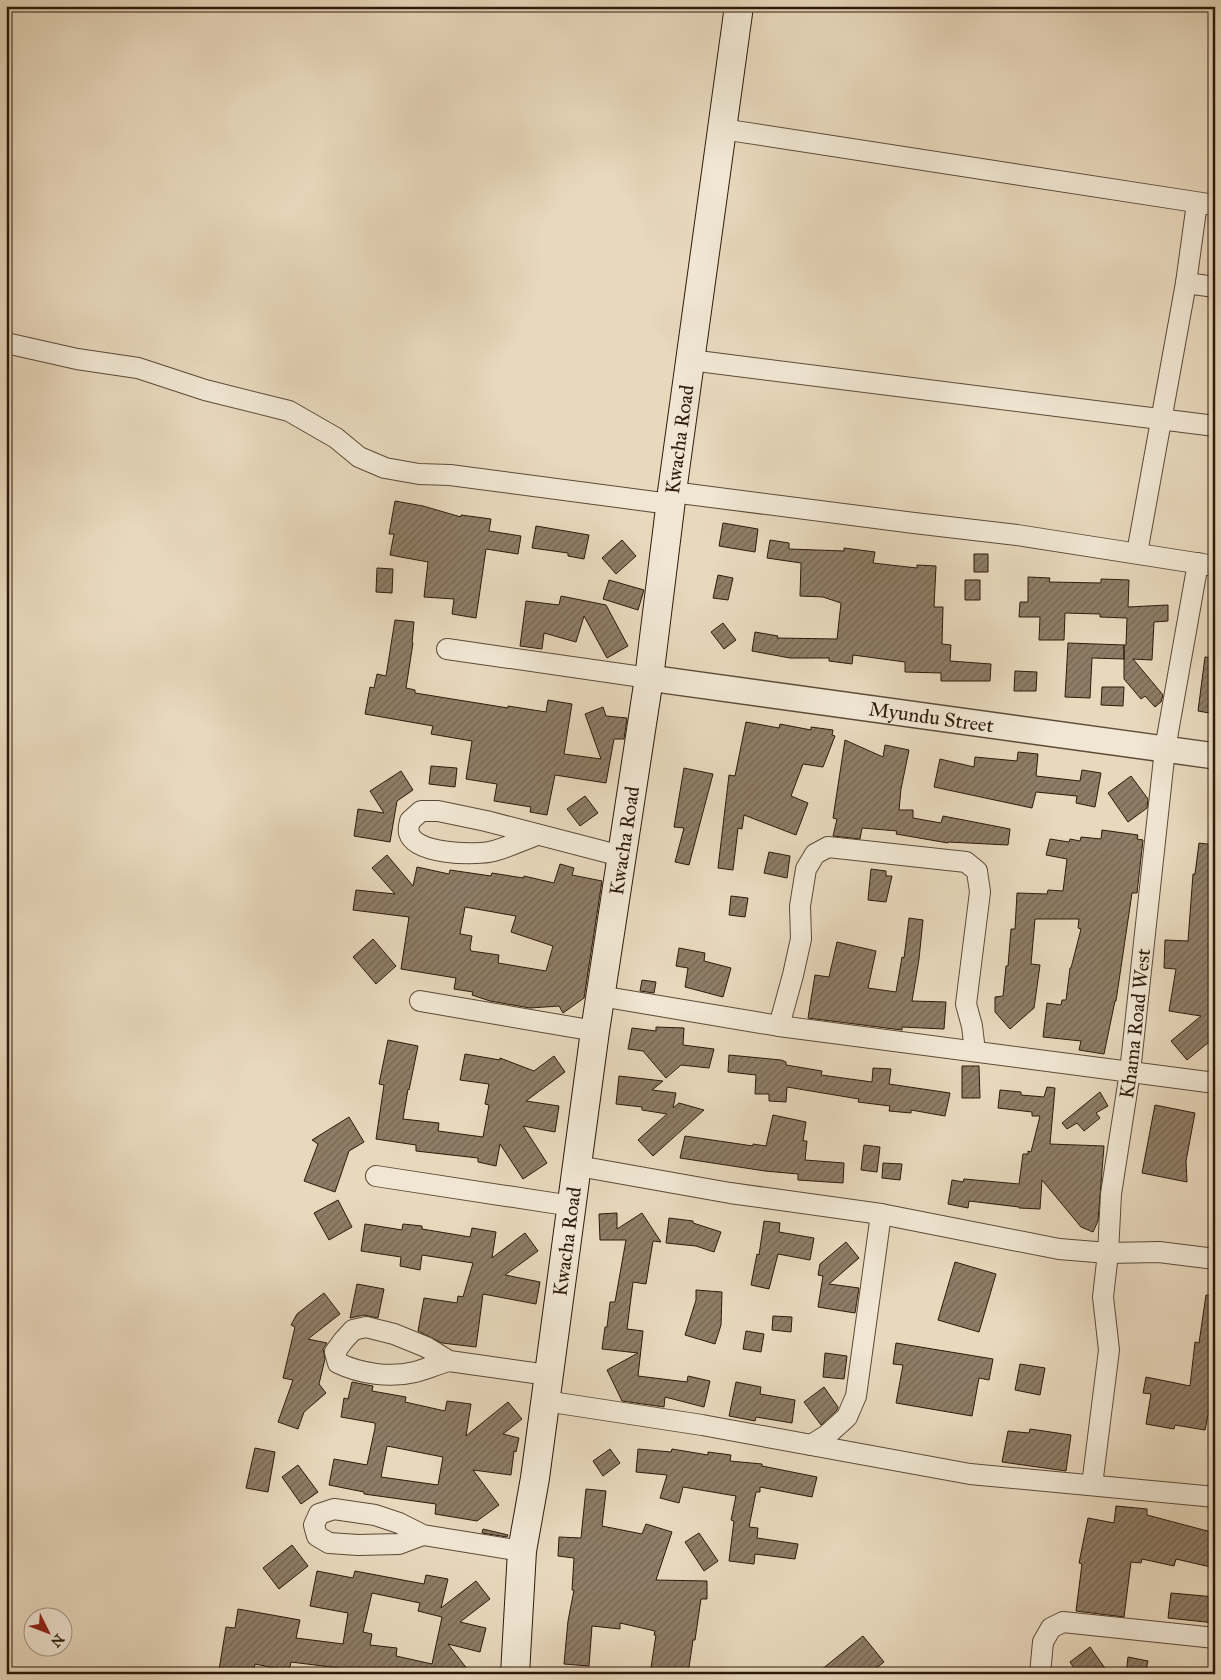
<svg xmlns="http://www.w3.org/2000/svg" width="1221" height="1680" viewBox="0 0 1221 1680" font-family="'IM FELL Great Primer',serif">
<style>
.building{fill:url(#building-hatch);stroke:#2e1a0a;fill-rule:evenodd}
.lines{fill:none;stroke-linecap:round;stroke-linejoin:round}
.minor-casing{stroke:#5c4a36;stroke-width:22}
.tertiary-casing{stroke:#5c4a36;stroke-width:28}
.secondary-casing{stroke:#2e1a0a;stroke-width:30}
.minor{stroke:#f0e6d3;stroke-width:20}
.tertiary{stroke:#f0e6d3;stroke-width:25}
.secondary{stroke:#f0e6d3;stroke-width:28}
.labels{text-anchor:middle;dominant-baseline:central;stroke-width:4.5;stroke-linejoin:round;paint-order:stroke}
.street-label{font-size:20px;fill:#2e1a0a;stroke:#f0e6d3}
</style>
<defs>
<pattern id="building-hatch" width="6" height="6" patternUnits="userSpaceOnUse" patternTransform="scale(1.25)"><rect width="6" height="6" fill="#8f7d67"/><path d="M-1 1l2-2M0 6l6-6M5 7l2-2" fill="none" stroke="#756653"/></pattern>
</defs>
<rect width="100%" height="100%" fill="#e8d8bc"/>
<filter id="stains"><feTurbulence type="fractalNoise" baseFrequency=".004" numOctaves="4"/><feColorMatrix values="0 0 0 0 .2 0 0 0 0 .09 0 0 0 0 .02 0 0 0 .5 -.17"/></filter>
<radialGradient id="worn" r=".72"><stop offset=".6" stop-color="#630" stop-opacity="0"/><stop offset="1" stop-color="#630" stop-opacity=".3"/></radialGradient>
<path class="building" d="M395,501L423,506L461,517V515L491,519L489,531L521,536L518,554L486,549L476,618L452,614L454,599L424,597L428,562L390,555L394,534H389Z
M723,523L758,529L755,552L719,546Z
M536,526L589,535L584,559L568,556V553L532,548Z
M622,540L636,556L616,574L602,558Z
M770,540L789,543V549L844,551V548L875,552L873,563L917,568V565L936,566L934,607H943L942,644L951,645L950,661L991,664L990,681H941V673L905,672V662L853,655L852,664L829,661V658H790L752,651L755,632L778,636L777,638L837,639L841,603L823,597L800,596L801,563L767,558Z
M974,554H988V572H974Z
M377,568L393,569L392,593L376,592Z
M718,575L733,578L728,600L713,598Z
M1028,577L1050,578L1049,582L1101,583V579L1129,580L1128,607L1168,605V621L1154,622L1152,660L1133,659L1163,695L1161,702L1155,707L1145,696L1141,699L1124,679V645H1126L1127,618L1100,617V614L1065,613L1064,640H1039L1040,617H1019L1020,602H1028Z
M609,580L644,590L638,610L603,599Z
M965,580H980V600H965Z
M561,596L606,605L628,646L607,658L584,616L576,642L544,633L542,649L520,646L526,601L559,605Z
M395,620L414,622L412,643H413L406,688L415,690V693L508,708V706L546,712L548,700L572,704L564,754L601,759L585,714L603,707L606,716L627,718L624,739H614L606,783L555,775L547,815L530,812L531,807L494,801L497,784L466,779L472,741L431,734L433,726L365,714L370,687L374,688L377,674L386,676Z
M723,623L736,640L724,649L711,632Z
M1068,643L1124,645V659L1092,658L1090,698L1065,697Z
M1205,657L1215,658V714L1198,711Z
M1015,671L1037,672L1036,691H1014Z
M1102,687H1124L1123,706L1101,705Z
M746,722L779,728L780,724L811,730V727L833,730L832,735L835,736L823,767L803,764L791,796L808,803L796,835L744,815L742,829L738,828L733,870L718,868L729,775L735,776Z
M845,740L883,757L885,745L909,750L901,789L899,810H913V818L941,823L943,816L1010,829L1008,845L948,842V843L896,834L897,831L862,828L860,839L833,836L837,819L833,818Z
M1018,752L1038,754L1036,776L1080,781L1082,770L1101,773L1095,807L1076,803L1077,796L1036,792L1032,808L934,787L940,759L974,767L975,757L1017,761Z
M431,766L457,768L455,787L429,784Z
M684,768L713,774L689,865L675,862L684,828L674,827Z
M401,771L413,790L397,801L390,842L354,836L358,809L384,813L370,791Z
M1131,776L1148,799L1147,808L1128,822L1108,793Z
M585,796L598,813L580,826L567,809Z
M1102,830L1138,835L1137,839L1143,840L1137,893H1132L1116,1001H1115L1104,1054L1079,1050L1081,1041L1043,1037L1047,1003L1061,1005L1062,1000H1066L1070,968H1071L1081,929L1078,928L1079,919H1035L1031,964L1040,965L1034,1008L1010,1029L995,1012V997L1003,996L1006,966H1008L1011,929H1015L1017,893L1047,894L1048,890L1063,891L1067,859L1046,855L1050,839L1069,842L1070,839L1080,841L1081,837L1101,839Z
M1199,843L1215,845L1212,875H1215V1037L1187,1060L1171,1041L1201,1016L1169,1011L1176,969L1164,968L1165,940L1188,941L1193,874H1195Z
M769,852L790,856L787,878L764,873Z
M387,855L413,886L417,867L449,874L450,870L491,876L492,873L523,878L524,876L554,883L560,864L574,868L572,875L602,881L584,998L563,1013L559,1006L530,1008L490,1001L472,995L473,992L454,989L456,978L401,969L409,917L353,910L356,890L395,894L372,868ZM465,907L516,916L511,932L553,946L546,971L498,963L499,955L471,951L470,948L472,936L460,934Z
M871,869L886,871V876H892L886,902L868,900Z
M731,896L748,898L745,917L729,915Z
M909,918L923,920L919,959L912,1001L946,1002L944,1029L902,1027V1030L808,1018L815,975L829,977L837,942L876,951L868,988L896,992L902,957L904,958Z
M373,939L396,966L376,984L353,957Z
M679,948L705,953L704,961L731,968L723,997L685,987L688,968L676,966Z
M642,980L656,982L654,993L640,991Z
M656,1027L684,1028L683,1045L714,1049L709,1068L681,1065L666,1078L643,1051L628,1049L632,1028L656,1031Z
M388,1040L418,1046L409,1090L408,1089L403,1119L439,1123L438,1131L483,1137L489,1105L485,1104L489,1084L460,1080L465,1054L500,1060V1058L534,1071L554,1056L565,1072L526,1101L559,1106L555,1132L523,1126L547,1163L523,1179L500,1144L496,1166L478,1162V1158L416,1151V1145L376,1139L384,1085L379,1084Z
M729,1055L781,1060L786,1062V1065L822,1071L821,1075L872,1082L873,1068L891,1069L889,1084L950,1093L945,1116L911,1110V1113L889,1111L890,1106L858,1102L859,1099L787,1087L786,1102L769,1101V1094H755L756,1075L728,1072Z
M962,1066H979L980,1098H962Z
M619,1076L663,1081L652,1090L676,1093L673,1108L679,1103L704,1110L653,1156L638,1140L667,1114L642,1110V1107L616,1104Z
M1047,1087L1055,1088L1050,1144L1104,1146L1098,1221L1093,1232L1081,1227L1042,1180L1040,1209L1019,1208V1207L969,1201L968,1208L948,1204L952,1180L963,1182L964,1179L1019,1184L1023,1154H1028V1151L1031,1152L1040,1116H1032V1112L998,1108L1000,1090L1021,1092V1095L1044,1097Z
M1100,1092L1108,1106L1096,1113L1100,1118L1084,1131L1077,1123L1067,1129L1062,1123Z
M1155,1105L1195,1113L1186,1161L1187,1182L1142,1173Z
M773,1115L806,1122L803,1141H807L805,1160L844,1163L843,1183L798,1180V1174L765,1171L680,1158L685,1136L753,1146V1144L766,1146Z
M349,1117L364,1142L349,1151L335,1192L304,1181L318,1144L312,1140Z
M864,1145L880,1147L877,1172L861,1170Z
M883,1163L902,1164L900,1180L882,1178Z
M338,1200L352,1227L329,1240L314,1213Z
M617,1213V1229L642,1213L661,1242L653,1241L646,1284L633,1282L627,1329L643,1331L638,1376L687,1382L688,1376L710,1381L704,1407L665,1397L664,1407L622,1401L607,1370L638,1353L602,1349L605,1327H607L610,1302H615L626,1240H600L599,1214Z
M669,1218L693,1221V1223L721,1232L714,1252L696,1246L666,1243Z
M764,1221L780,1223L779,1232L814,1238L810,1260L778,1254L769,1289L751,1285L757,1254L759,1255Z
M365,1224L402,1230L403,1224L422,1226V1229L470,1237L472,1228L496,1232L492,1258L525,1233L538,1251L505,1275L540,1282L536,1304L483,1294L476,1347L442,1343L418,1331L424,1298L457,1303L458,1296L463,1297L473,1263L422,1255L420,1270L400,1266L401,1257L361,1251Z
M846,1242L859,1258L829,1284L859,1288L855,1313L818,1307L823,1276L818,1275L820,1264Z
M955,1262L996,1274L979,1332L938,1320Z
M357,1284L384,1289L378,1318L364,1315L350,1318Z
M696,1290L722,1292L721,1325L715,1344L685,1335L696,1300Z
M324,1293L340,1314L308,1339L327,1343L323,1349L325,1359L319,1384L326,1393L304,1412L298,1429L278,1422L293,1380L283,1378L295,1327L291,1325L297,1314Z
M1206,1295L1215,1296V1417L1208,1415L1205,1430L1175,1425L1174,1429L1146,1424L1151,1394L1143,1393L1146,1377L1190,1386L1195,1342L1199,1343Z
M773,1316L792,1317L791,1332L772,1330Z
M746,1331L764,1334L761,1352L743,1349Z
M896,1343L993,1359L989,1380L979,1378L972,1416L896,1403L903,1365L893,1364Z
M825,1353L847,1356L844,1379L823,1377Z
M1020,1364L1045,1368L1040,1395L1015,1390Z
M352,1382L373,1386L372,1391L406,1397L405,1402L445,1411L447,1401L471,1404L466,1436L508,1402L522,1419L503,1434L519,1438L516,1452L514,1451L511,1475L473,1470L499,1505L477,1521L435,1514L436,1504L364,1494V1492L329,1485L334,1459L367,1465L375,1428V1423L341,1417L344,1398L348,1399ZM387,1446L443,1457L438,1485L381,1477Z
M736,1382L761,1387L760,1394L795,1400L792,1423L756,1417L755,1421L729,1416Z
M824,1387L838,1407L837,1410L821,1425L804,1402Z
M1030,1429L1071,1435L1066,1471L1002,1462L1008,1431L1029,1433Z
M255,1448L275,1452L268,1492L246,1488Z
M610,1449L620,1463L603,1476L593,1461Z
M638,1449L671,1452L672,1449L708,1455V1452L731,1455L730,1461L762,1464V1466L817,1477L812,1497L760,1487V1492H756L749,1527L758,1528L757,1538L798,1544L795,1559L755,1554L754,1564L729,1561L734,1521L731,1520L736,1496L683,1487L679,1503L660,1498L667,1475L636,1472Z
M298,1465L318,1492L301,1504L282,1477Z
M586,1489L606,1491L602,1526L642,1534L646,1524L672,1532L656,1580L707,1581V1599H701L695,1640H693L688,1674H650L656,1635H654L655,1631L620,1623V1629L592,1626L589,1666L564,1664L568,1621L574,1590H572L574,1558L558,1556L559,1537L581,1538Z
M1116,1506L1147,1509V1515L1215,1533V1568L1176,1559L1174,1566L1142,1559L1141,1563L1131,1562L1124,1617L1076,1611L1082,1564L1079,1563L1088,1518L1114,1523Z
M483,1529L508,1535L507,1537L482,1533Z
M699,1533L718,1561L704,1571L685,1542Z
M292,1545L308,1566L279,1589L263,1568Z
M317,1571L353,1578L355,1571L424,1584L426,1575L448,1579L441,1608L476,1581L490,1599L460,1622L486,1628L480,1652L448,1644L471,1674H338L339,1668L291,1662L289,1671L255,1664L253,1674L219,1670L226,1627L235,1628L238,1609L300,1620L296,1638L343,1644L348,1613L310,1606ZM372,1593L420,1603L418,1611L442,1617L432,1664L396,1656L397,1648L370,1645L372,1634L363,1632Z
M1171,1593L1215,1597V1623L1168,1618Z
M863,1636L884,1662L869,1674H816Z
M1090,1647L1109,1674H1078L1070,1662Z
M1128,1657L1148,1661L1145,1674H1126Z"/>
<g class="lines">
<defs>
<g id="minor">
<path d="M722,129L1215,205"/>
<path d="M1186,283L1215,287"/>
<path d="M6,343L77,359L138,368L205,390L289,411L336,438L359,457L385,468L419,474L450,475L670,504"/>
<path d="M690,360L1215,426"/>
<path d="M672,492L914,523L1017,535L1215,566"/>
<path d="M1137,553L1186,283L1197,203"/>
<path d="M447,649L649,678"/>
<path d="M537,835C522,840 505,849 489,852C471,855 415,854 409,833C408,830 409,825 410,821L421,811H438L486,821L621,856"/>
<path d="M600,996L779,1026L1215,1083"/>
<path d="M420,1001L595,1031"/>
<path d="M779,1026L793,975L801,939L800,906L806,869L815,854L828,847L966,862L977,871L980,892L966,1004L972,1026L975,1051"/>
<path d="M578,1166L730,1193L881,1214L1059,1249L1108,1253L1159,1252L1215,1259"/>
<path d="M376,1176L572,1206"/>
<path d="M449,1361C438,1364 426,1369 415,1372C390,1378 361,1374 338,1363L335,1352L343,1341L353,1330L366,1327L394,1334L426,1347L449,1361L548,1375"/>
<path d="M545,1401L702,1425L970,1474L1215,1497"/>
<path d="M811,1445L827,1435L847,1417L856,1396L881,1214"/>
<path id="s1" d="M1092,1485L1109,1350L1103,1297L1108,1253L1111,1194L1130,1072L1165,749L1198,563"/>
<path d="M423,1535L399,1544L358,1545L329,1543L317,1536L314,1525L319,1514L334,1509L375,1515L399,1523L423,1535L522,1551"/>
<path d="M1040,1674L1043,1642L1051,1628L1063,1622L1215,1638"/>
</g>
<g id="tertiary">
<path id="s2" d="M649,678L1215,756"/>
</g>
<g id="secondary">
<path id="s3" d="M515,1674L522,1551L535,1478L595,1031L649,678L672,492L739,6"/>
</g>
</defs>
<use href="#minor" class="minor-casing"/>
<use href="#tertiary" class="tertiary-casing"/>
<use href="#secondary" class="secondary-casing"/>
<use href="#minor" class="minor"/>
<use href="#tertiary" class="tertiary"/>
<use href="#secondary" class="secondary"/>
</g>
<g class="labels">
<g class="street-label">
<text stroke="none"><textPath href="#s3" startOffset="1246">Kwacha Road</textPath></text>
<text stroke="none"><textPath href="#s2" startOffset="285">Myundu Street</textPath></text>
<text stroke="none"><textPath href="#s3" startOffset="841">Kwacha Road</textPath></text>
<text stroke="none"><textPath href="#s1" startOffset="465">Khama Road West</textPath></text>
<text stroke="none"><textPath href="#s3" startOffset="436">Kwacha Road</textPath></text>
</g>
</g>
<rect width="1221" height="1680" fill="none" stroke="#e8d8bc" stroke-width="25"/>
<rect x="8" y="8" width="1206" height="1665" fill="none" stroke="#2e1a0a" stroke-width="2.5"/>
<rect x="12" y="12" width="1196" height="1655" fill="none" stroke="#2e1a0a"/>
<g transform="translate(48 1632) rotate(132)"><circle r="24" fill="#f0e6d3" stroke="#a29483"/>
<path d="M0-4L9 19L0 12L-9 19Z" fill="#8f2418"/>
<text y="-8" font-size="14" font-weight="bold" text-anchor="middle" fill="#2e1a0a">N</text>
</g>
<rect width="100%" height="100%" filter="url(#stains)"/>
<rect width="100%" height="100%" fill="url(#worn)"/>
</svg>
